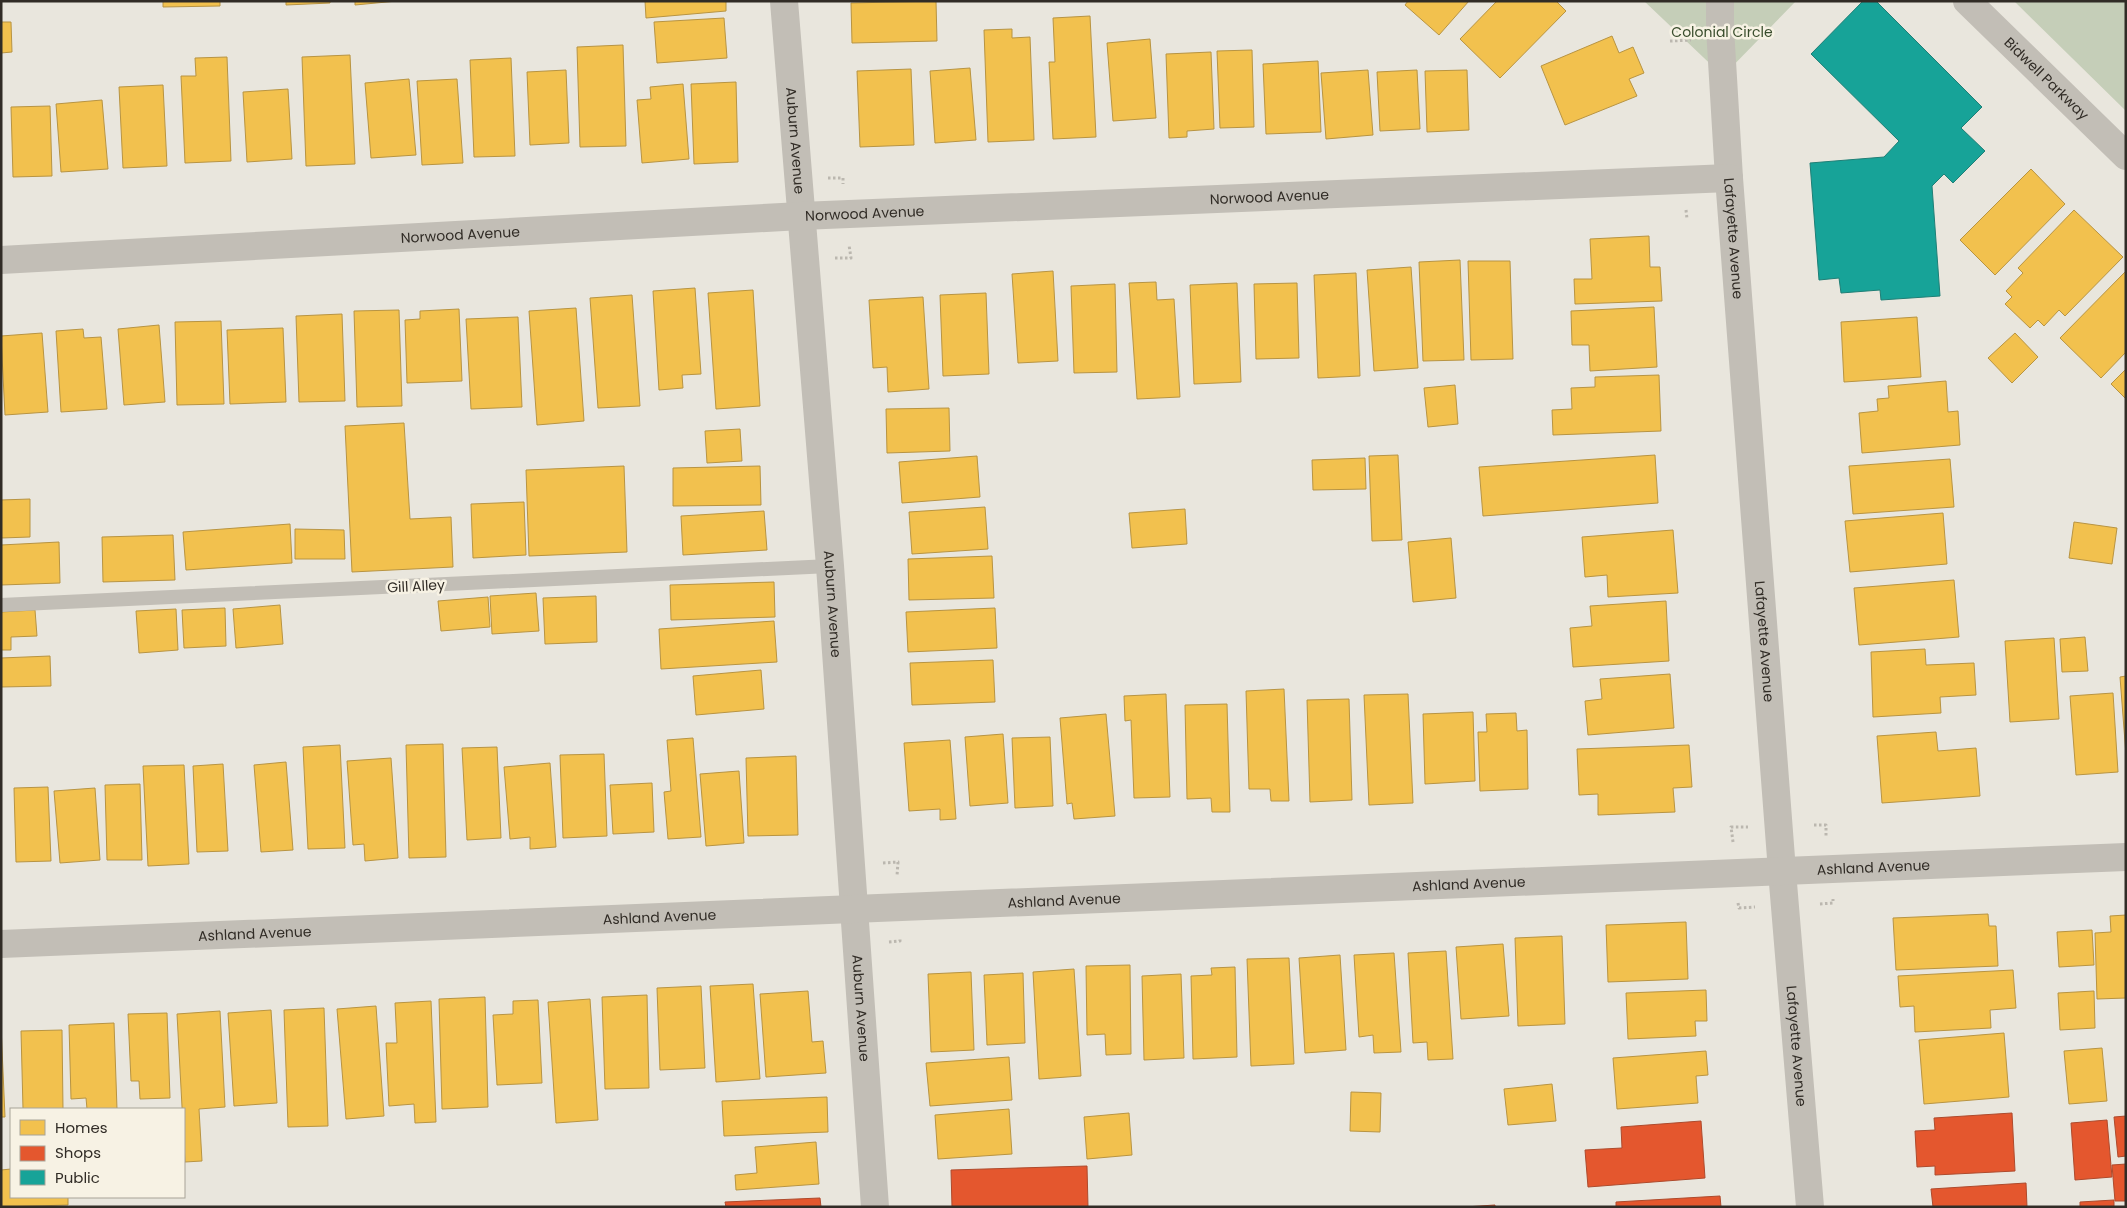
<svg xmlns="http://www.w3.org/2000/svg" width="2127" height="1208" viewBox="0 0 2127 1208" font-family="Poppins,sans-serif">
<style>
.green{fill:#c5ceb8}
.homes{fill:#f2c14e;stroke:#b89442}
.shops{fill:#e4572e;stroke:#ae4a2c}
.public{fill:#17a398;stroke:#1f7f76}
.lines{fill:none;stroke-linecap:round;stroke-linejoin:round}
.path{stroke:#bbb7af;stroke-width:3;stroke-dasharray:2.5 2.5;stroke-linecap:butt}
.service{stroke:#c2beb6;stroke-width:14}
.minor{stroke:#c2beb6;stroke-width:28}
.tertiary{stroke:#c2beb6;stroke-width:28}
.labels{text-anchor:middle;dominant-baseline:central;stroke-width:5;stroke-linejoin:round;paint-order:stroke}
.park-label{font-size:14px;fill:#394d2c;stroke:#f7f2e4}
.street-label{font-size:14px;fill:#312c26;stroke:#f7f2e4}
</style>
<rect width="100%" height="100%" fill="#e9e6dd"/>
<path class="green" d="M1644,1H1796L1723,76Z
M2014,1H2126V111Z"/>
<path class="homes" d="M163,1H220V6L163,7Z
M286,1H330V3L286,5Z
M355,1H397L355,5Z
M645,1H726V11L646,18Z
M936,1L937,41L852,43L851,3Z
M1408,1H1469L1439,35L1405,5Z
M1497,1H1556L1566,11L1500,78L1460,39Z
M1090,16L1096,137L1053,139L1049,62H1055L1053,18Z
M724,18L727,58L657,63L654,22Z
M1,22H11L12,52L1,53Z
M1012,29V38L1030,37L1034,140L988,142L984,30Z
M1612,36L1619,53L1633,47L1644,73L1629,79L1637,96L1565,125L1541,66Z
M1150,39L1156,118L1113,121L1107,43Z
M623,45L626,146L580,147L577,47Z
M1252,50L1254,127L1220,128L1217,51Z
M1211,52L1214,129L1187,131V137L1169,138L1166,54Z
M350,55L355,164L306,166L302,57Z
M227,57L231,161L185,163L181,76H196L195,58Z
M511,58L515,156L474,157L470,60Z
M1318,61L1321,132L1266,134L1263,64Z
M970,68L976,140L935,143L930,71Z
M911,69L914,145L860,147L857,71Z
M566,70L569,143L530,145L527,72Z
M1368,70L1373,135L1326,139L1321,73Z
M1417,70L1420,129L1380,131L1377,72Z
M1467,70L1469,130L1427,132L1425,71Z
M409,79L416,155L371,158L365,83Z
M457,79L463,163L422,165L417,81Z
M736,82L738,162L694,164L691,84Z
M683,84L689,159L642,163L637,100L651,99L650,87Z
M163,85L167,166L123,168L119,87Z
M288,89L292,159L247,162L243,92Z
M102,100L108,169L61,172L56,104Z
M50,106L52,176L13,177L11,107Z
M2031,169L2065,204L1995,275L1960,240Z
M2074,210L2123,257L2065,316L2059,310L2044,326L2038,320L2030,328L2005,304L2012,297L2006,291L2023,273L2018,268Z
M1649,236L1650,267H1660L1662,301L1575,304L1574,279H1592L1590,239Z
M1460,260L1464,360L1423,361L1419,262Z
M1468,261H1510L1513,359L1471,360Z
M1411,267L1418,368L1374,371L1367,270Z
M1053,271L1058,361L1018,363L1012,274Z
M2126,271V352L2101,378L2060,338Z
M1356,273L1360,376L1318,378L1314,275Z
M1156,282L1157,300L1174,299L1180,397L1137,399L1129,283Z
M1237,283L1241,382L1194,384L1190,285Z
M1297,283L1299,358L1256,359L1254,284Z
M1115,284L1117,372L1074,373L1071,286Z
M695,288L701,374L682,375L683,388L659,390L653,291Z
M753,290L760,406L716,409L708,293Z
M986,293L989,374L943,376L940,295Z
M632,295L640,406L598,408L590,298Z
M923,297L929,389L888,392L887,367L873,368L869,300Z
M1654,307L1657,367L1590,371L1589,345H1572L1571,311Z
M576,308L584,421L537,425L529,311Z
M459,309L462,381L407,383L405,320L420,319V311Z
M399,310L402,406L357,407L354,311Z
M342,314L345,401L299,402L296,316Z
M518,317L522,407L471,409L466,319Z
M1917,317L1921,377L1844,382L1841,322Z
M221,321L224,404L177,405L175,322Z
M159,325L165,402L124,405L118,329Z
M283,328L286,402L230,404L227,330Z
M83,329L84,338L101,337L107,409L61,412L56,331Z
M42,333L48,412L5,415L1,336Z
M2015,333L2038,357L2012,383L1988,358Z
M2126,369V399L2111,384Z
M1659,375L1661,431L1553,435L1552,410L1572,409L1571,388L1595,387V377Z
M1946,381L1948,412L1958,411L1960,445L1862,453L1859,413L1878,411L1877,399L1889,398L1888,386Z
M1455,385L1458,424L1428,427L1424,388Z
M949,408L950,451L887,453L886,409Z
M404,423L410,519L451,517L453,567L352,572L345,426Z
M740,429L742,461L707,463L705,431Z
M1398,455L1402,540L1372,541L1369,456Z
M1655,455L1658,503L1483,516L1479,467Z
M977,456L980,497L902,503L899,462Z
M1365,458L1366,489L1313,490L1312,460Z
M1950,459L1954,507L1853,514L1849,466Z
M624,466L627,552L529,556L526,470Z
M760,466L761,505L673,506V468Z
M30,499V537L1,538V500Z
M524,502L526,555L473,558L471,504Z
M985,507L988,549L912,554L909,512Z
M1185,509L1187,544L1132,548L1129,513Z
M764,511L767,550L683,555L681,516Z
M1943,513L1947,564L1850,572L1845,521Z
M2074,522L2117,528L2112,564L2069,558Z
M290,524L292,563L186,570L183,532Z
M295,529L344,530L345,559H295Z
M1673,530L1678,593L1608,597L1607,575L1585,577L1582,537Z
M173,535L175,580L103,582L102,537Z
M1451,538L1456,598L1413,602L1408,542Z
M59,542L60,583L1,585V545Z
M992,556L994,598L909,600L908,559Z
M1954,580L1959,637L1859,645L1854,588Z
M774,582L775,617L671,620L670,585Z
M536,593L539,631L492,634L490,596Z
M596,596L597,642L545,644L543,598Z
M488,597L490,627L441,631L438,601Z
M1666,601L1669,661L1573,667L1570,628L1592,626L1590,606Z
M280,605L283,644L236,648L233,609Z
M225,608L226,646L184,648L182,610Z
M995,608L997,648L908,652L906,612Z
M176,609L178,650L139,653L136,611Z
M35,610L37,636L11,637V650H1V612Z
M774,621L777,662L661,669L659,629Z
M2085,637L2088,671L2062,672L2060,639Z
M2054,638L2059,719L2010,722L2005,641Z
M1925,649L1926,665L1974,663L1976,695L1940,697L1941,713L1873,717L1871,652Z
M50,656L51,686L1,687V658Z
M993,660L995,702L912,705L910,663Z
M761,670L764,709L696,715L693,676Z
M1670,674L1674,728L1588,735L1585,701L1602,699L1600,679Z
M2126,676V755L2120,677Z
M1284,689L1289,801H1271L1270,789H1249L1246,691Z
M2113,693L2118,772L2076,775L2070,696Z
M1166,694L1170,797L1134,798L1131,720L1125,721L1124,696Z
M1408,694L1413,803L1369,805L1364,695Z
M1349,699L1352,800L1310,802L1307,700Z
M1227,704L1230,812H1212L1211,798L1187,799L1185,705Z
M1473,712L1475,781L1425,784L1423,714Z
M1516,713L1517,731L1527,730L1528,789L1480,791L1478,732H1487L1486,714Z
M1106,714L1115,816L1074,819L1072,803L1067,804L1060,718Z
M1936,732L1938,751L1976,748L1980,796L1882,803L1877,736Z
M1003,734L1008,803L970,806L965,737Z
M1050,737L1053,806L1015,808L1012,738Z
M693,738L701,837L668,839L664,792L671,791L667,740Z
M950,740L956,819L940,820V809L909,811L904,743Z
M443,744L446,857L409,858L406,745Z
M340,745L345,848L308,849L303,747Z
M1689,745L1692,787L1673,788L1675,812L1598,815V794L1579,795L1577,749Z
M497,747L501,838L467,840L462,748Z
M604,754L607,836L563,838L560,755Z
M796,756L798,835L748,836L746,758Z
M391,758L398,858L365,861L364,844L353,845L347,761Z
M286,762L293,850L261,852L254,765Z
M550,763L556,847L530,849V837L510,839L504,767Z
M223,764L228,851L197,852L193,766Z
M184,765L189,864L148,866L143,766Z
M739,771L744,843L706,846L700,774Z
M652,783L654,832L613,834L610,785Z
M140,784L142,860H107L105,785Z
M48,787L51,861L16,862L14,788Z
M95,788L100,860L60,863L54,791Z
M1988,914L1989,926H1996L1998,966L1896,970L1893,918Z
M2126,915V998L2097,999L2095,933L2111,932L2110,916Z
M1686,922L1688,979L1608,982L1606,925Z
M2092,930L2094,965L2059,967L2057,932Z
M1562,936L1565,1024L1518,1026L1515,938Z
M1503,944L1509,1016L1461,1019L1456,947Z
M1446,951L1453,1059L1428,1060L1427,1042L1413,1043L1408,953Z
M1394,953L1401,1052L1374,1053L1373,1035L1359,1037L1354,955Z
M1340,955L1346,1050L1305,1053L1299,958Z
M1289,958L1294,1064L1251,1066L1247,959Z
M1130,965L1131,1054L1106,1055L1105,1034L1087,1035L1086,966Z
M1235,967L1237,1057L1193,1059L1191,976L1212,975L1211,968Z
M1074,969L1081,1076L1039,1079L1033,972Z
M2013,970L2016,1008L1990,1010L1991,1028L1915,1032L1914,1006L1900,1007L1898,976Z
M971,972L974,1050L931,1052L928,974Z
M1023,973L1025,1043L987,1045L984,975Z
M1181,974L1184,1058L1144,1060L1142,976Z
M753,984L760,1079L716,1082L710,986Z
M701,986L705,1068L660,1070L657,988Z
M1706,990L1707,1021H1695L1696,1036L1628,1039L1626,993Z
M808,991L812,1042L823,1041L826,1073L766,1077L760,994Z
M2094,991L2095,1028L2060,1030L2058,993Z
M647,995L649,1088L605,1089L602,997Z
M485,997L488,1107L442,1109L439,999Z
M590,999L598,1120L556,1123L548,1002Z
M538,1000L542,1083L497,1085L493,1015L513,1014V1001Z
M431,1001L436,1122L415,1123L414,1104L389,1106L386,1043H397L395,1003Z
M376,1006L384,1116L346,1119L337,1009Z
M324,1008L328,1126L288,1127L284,1010Z
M271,1010L277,1103L234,1106L228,1013Z
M220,1011L225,1107L199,1109L202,1161L185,1162L177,1014Z
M167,1013L170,1098L140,1099L139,1081H131L128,1014Z
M114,1023L117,1109H87L86,1098L71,1099L69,1025Z
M1,1026L5,1117H1Z
M62,1030L63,1109H23L21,1031Z
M2004,1033L2009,1097L1924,1104L1919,1040Z
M2102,1048L2107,1101L2069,1104L2064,1051Z
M1706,1051L1708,1075L1696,1076L1698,1103L1617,1109L1613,1058Z
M1009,1057L1012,1100L930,1106L926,1063Z
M1552,1084L1556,1121L1508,1125L1504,1089Z
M1351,1092L1381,1093L1380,1132L1350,1131Z
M827,1097L828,1132L724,1136L722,1101Z
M1009,1109L1012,1154L938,1159L935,1115Z
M1129,1113L1132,1155L1087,1159L1084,1117Z
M816,1142L819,1184L736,1190L735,1175L757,1173L755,1147Z
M11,1169V1197H68V1205L1,1207V1170Z"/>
<path class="shops" d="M2012,1113L2015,1171L1935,1175V1166L1917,1167L1915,1131L1935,1130L1934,1118Z
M2126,1116V1156L2118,1157L2114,1117Z
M2107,1120L2112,1177L2075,1180L2071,1123Z
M1701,1121L1705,1178L1588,1187L1585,1150L1622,1148L1621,1127Z
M2126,1164V1201H2115L2112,1165Z
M1087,1166L1088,1207H952L951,1170Z
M2026,1183L2027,1207H1933L1931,1189Z
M1720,1196L1721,1207H1616V1202Z
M820,1198L821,1207H726L725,1202Z
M2114,1200V1207H2080V1202Z
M1495,1205V1207H1465Z"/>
<path class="public" d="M1863,1H1876L1982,107L1961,128L1985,151L1953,183L1944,174L1932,186L1940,296L1881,300L1880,290L1841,293L1839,278L1819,280L1810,163L1884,157L1899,141L1811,54Z"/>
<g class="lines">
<path class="path" d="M1754,35L1767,34
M1670,41L1691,40
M828,178H843V184
M1686,210L1687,219
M835,258H851L849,245
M1814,825H1826V837
M1733,842L1731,827H1748
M883,863L898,862L897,876
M1738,903L1739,908L1755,907
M1820,904L1833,903V899
M889,942L900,941V938"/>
<path class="service" d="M1,605L830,566"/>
<g class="minor">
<path id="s1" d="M784,1L830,566L875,1207"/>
<path id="s2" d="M1720,1V28L1729,178L1782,871L1810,1207"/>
<path id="s3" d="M1,260L801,216L1729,178"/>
<path id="s4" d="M1,944L2126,857"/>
</g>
<path class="tertiary" id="s5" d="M1967,1L2126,156"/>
</g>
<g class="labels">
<g class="park-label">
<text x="1722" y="32">Colonial Circle</text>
</g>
<g class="street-label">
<text stroke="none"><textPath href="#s5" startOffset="111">Bidwell Parkway</textPath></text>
<text stroke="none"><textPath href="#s1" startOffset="140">Auburn Avenue</textPath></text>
<text stroke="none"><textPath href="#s3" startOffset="1270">Norwood Avenue</textPath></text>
<text stroke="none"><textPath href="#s3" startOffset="865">Norwood Avenue</textPath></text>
<text stroke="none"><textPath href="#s3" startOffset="460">Norwood Avenue</textPath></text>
<text stroke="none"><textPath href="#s2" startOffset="238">Lafayette Avenue</textPath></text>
<text transform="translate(416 586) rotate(-3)">Gill Alley</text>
<text stroke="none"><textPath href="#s1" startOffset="605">Auburn Avenue</textPath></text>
<text stroke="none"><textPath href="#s2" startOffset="642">Lafayette Avenue</textPath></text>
<text stroke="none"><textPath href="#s4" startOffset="1874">Ashland Avenue</textPath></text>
<text stroke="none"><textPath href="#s4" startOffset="1469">Ashland Avenue</textPath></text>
<text stroke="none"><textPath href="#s4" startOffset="1064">Ashland Avenue</textPath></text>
<text stroke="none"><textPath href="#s4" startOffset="659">Ashland Avenue</textPath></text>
<text stroke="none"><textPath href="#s4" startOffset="254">Ashland Avenue</textPath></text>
<text stroke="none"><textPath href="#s1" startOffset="1010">Auburn Avenue</textPath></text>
<text stroke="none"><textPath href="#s2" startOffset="1048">Lafayette Avenue</textPath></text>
</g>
</g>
<rect width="2127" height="1208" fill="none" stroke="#312c26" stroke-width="5"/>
<rect x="10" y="1108" width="175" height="90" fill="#f7f2e4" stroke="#a8a398"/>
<rect x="20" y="1120" width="25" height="15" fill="#f2c14e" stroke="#a8a398"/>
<text x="55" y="1133" font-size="15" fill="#312c26">Homes</text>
<rect x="20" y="1146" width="25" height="15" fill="#e4572e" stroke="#a8a398"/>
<text x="55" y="1158" font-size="15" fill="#312c26">Shops</text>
<rect x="20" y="1170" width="25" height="15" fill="#17a398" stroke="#a8a398"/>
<text x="55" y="1183" font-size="15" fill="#312c26">Public</text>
</svg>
